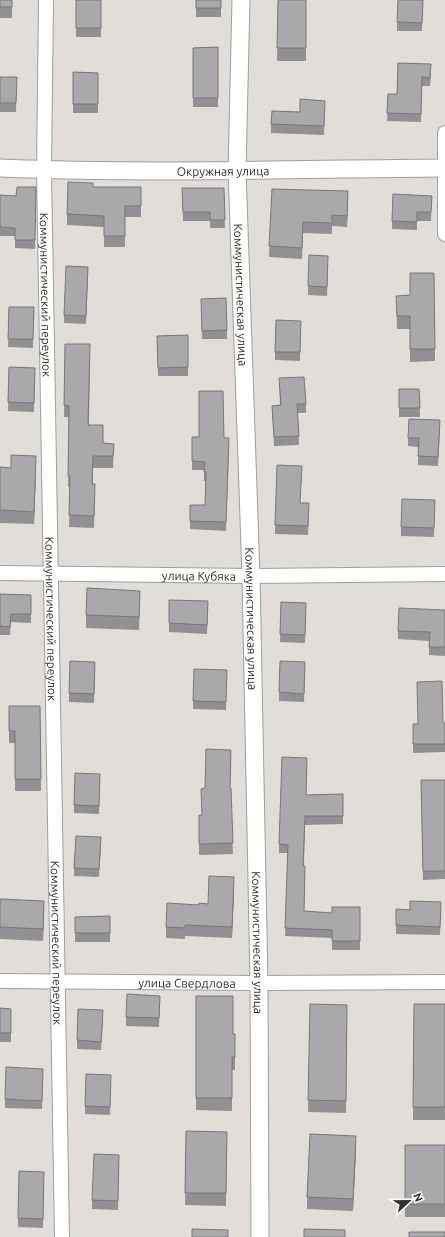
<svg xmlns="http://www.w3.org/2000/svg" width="445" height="1237" viewBox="0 0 445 1237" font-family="Ubuntu,sans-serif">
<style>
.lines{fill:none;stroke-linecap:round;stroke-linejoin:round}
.minor-casing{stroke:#a09e9a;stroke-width:16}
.tertiary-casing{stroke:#a09e9a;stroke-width:19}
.minor{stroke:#fff;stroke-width:14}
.tertiary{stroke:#fff;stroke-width:17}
.wall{fill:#939093}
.shaded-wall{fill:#787678}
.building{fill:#aba8ab;stroke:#787678}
.labels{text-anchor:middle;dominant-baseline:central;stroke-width:3;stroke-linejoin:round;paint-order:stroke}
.street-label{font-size:12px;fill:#302f2e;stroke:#fff}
</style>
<rect width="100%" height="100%" fill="#e1deda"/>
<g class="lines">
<defs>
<g id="minor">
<path id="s1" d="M46,0L44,170L62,1237"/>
<path d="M445,133V234"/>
<path id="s2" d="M0,573L251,576L445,574"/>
<path id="s3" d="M0,981L259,983L445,982"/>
</g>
<g id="tertiary">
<path id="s4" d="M241,0L237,170L251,576L259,983L260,1237"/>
<path id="s5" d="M0,168C148,174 297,169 445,168"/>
</g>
</defs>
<use href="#minor" class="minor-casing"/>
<use href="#tertiary" class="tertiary-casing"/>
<use href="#minor" class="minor"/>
<use href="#tertiary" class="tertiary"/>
</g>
<path class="wall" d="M0,0H12V18H0Z
M76,0H101V37H76Z
M196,0H221V17H196Z
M278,0H306V61H277Z
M423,0L422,31H397V22Z
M218,47V107H193V48Z
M398,63L431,73L430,86H422L421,122L387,121L388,94H397Z
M73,72L98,73V113H73Z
M0,77H17L16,112H0Z
M325,109L324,135L271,133V124L300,112Z
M36,187L35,249L15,248V236H0V195L16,196Z
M93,187H141V217H125V247H104V227L67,225V214Z
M182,188H224L225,228H210V221H183Z
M272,189L348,202L347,227L332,226V234L303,233L302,259L269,257Z
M432,196L431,221H417V230L392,229V221Z
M328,265L327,296L308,295V286Z
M434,273L435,361L410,362V329H397L396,296L410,295Z
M88,276L86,324L64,323V315Z
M201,299L227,330V339H202Z
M9,307H34L33,348L8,347Z
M301,330L300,361L275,360V352Z
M188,335V376H158L157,336Z
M65,344L90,356L89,425L103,443L114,444L113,468H93V484L95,496L94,528L69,527L70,487H68L69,417H64Z
M9,367L35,368L34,412L8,411Z
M279,378L306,404V413H298L299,445L274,446L272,406L280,405Z
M399,389H419L420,417H399Z
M440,429L438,466L418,465V447L408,446V438Z
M199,437L224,438L229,447L226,531L190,529V505H205L206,481H204V470H192V461Z
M0,467L36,469L34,524L0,523Z
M301,503L309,512L308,535L275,534V525Z
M435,509L434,537L401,536V527Z
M0,594L31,595V623L11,622L10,635H0Z
M281,602L306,612L305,643L280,642Z
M140,603L139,630L86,628V615Z
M208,610L207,634L169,632V623Z
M445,610V656L429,655V641L398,639V631Z
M227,670L226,710L193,709V701Z
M305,670L304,702L279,701V692Z
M95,671L94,703L69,702V693Z
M9,706H40L41,791H15V743H9Z
M445,723V752L413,753V724Z
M231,761L230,788L233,854L199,855V815H202L205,788Z
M307,767L306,795L343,794V824L305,825L304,866L305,874L304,911L332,913L360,907V950H332V938L285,936L288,853H279V844Z
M421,780H445V879L423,880Z
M100,783L99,814L74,813V805Z
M101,846L99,877L74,876V868Z
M234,889L232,938L185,936V939L166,938V927L199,905L208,904Z
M0,899L44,913L43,941L0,939Z
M396,909L441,911L440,935L396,934Z
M110,916V942H75V917Z
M196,996L233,1034H235V1070H232V1111L196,1110Z
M160,1004L159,1027L126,1026V1017Z
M310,1004L347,1005L346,1113L308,1112Z
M414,1004H445V1120H413Z
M0,1008L11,1009V1042H0Z
M103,1019L101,1050L77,1049V1040Z
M43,1077L42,1109L5,1108V1099Z
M111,1084L110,1115L85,1114V1106Z
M186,1131L227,1132L226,1206L185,1205Z
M405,1145H445V1217H405Z
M356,1149L353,1211L307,1209V1197Z
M119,1164L118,1210L92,1209V1200Z
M44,1181L43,1228L18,1227V1218Z"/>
<path class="shaded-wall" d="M348,191V202L347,227V216Z
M36,456V469L34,524V512Z
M234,877V889L232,938V927Z
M44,901V913L43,941V929Z
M356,1136V1149L353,1211V1199Z"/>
<path class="building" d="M0,0H12V7H0Z
M76,0H101V28H76Z
M196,0H221V8H196Z
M278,0H306V48H277Z
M398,0H423L422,23L397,22Z
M218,47V98H193V48Z
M398,63L431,64L430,78L422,77L421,114L387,113L388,94H397Z
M73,72L98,73V104H73Z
M0,77H17L16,103H0Z
M300,99L325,101L324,126L271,124L272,111L300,112Z
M68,182L93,183V187H141V206H125V236H104V216L67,214Z
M17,187H36L35,240H15V228L0,227V195L16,196Z
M182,188H224L225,220H210V212H183Z
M272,189L348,191L347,216L332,215V223L303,222L302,248L269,246Z
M393,194L432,196L431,212H417V222L392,221Z
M309,255L328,256L327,287L308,286Z
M66,266L88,267L86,316L64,315Z
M410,273H434L435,349H410V316H397L396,296L410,295Z
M226,298L227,330L202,331L201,299Z
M9,307H34L33,339H8Z
M276,320L301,321L300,352H275Z
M188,335V367L158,368L157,336Z
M65,344H90L88,425H103V443L114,444L113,456H93L92,484H95L94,516L69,515L70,476H68L69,406L64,405Z
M9,367L35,368L34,403L8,402Z
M304,377L306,404H297L299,436L274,437L272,406L281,405L279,378Z
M399,389H419L420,408H399Z
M199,391H223L224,438H229L226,522L190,521V505H205L206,472H204L205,462L192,461V437H199Z
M409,419L440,420L438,457L418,456L419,438H408Z
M11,455L36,456L34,512L0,510V467L11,468Z
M277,465L302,466L300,503H309L308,526L275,525Z
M402,499L435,500L434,528L401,527Z
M87,588L140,591L139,617L86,615Z
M0,594L31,595V614H11L10,627L0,626Z
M169,600L208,601L207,625L169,623Z
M281,602L306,603L305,635L280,634Z
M399,608L445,610V647H429L430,632L398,631Z
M70,661L95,662L94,694L69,693Z
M280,661L305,662L304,694L279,692Z
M194,669L227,670L226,702L193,701Z
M442,681L443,723H445V744H413V724H418L417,682Z
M9,706H40L41,779H15V731H9Z
M206,749L231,750L230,788H231L233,843L199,844V815H202L201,789L205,788Z
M282,757L307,758L306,795L343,794V816H305L303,866H305L304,911L332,913V907H360V941H332V930L285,928L288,845L279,844Z
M75,773L100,774L99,806L74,805Z
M421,780H445V871H423Z
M76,836L101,837L99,869L74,868Z
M209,876L234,877L232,927L185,925V928L166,927L167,903L199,905V903L208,904Z
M0,899L44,901L43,929L0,927Z
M410,901L441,902L440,927L396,925V909L410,910Z
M110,916V933H75V917Z
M127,994L160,996L159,1018L126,1017Z
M196,996H233V1034H235V1057H232V1098H196Z
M310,1004L347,1005L346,1101L308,1100Z
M414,1004H445V1107H413Z
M0,1008L11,1009V1033H0Z
M78,1009L103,1010L101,1042L77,1040Z
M6,1067L43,1069L42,1101L5,1099Z
M86,1074L111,1075L110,1107L85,1106Z
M186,1131L227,1132L226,1193H185Z
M310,1134L356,1136L353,1199L307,1197Z
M405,1145H445V1204H405Z
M94,1154L119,1155L118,1201L92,1200Z
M19,1171L44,1172L43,1219L18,1218Z
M192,1229L228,1230V1237H192Z
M304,1229L345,1230V1237H304Z
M409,1232H445V1237H409Z"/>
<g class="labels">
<g class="street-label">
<text stroke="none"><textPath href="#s5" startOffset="223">Окружная улица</textPath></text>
<text stroke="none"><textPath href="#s1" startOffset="295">Коммунистический переулок</textPath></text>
<text stroke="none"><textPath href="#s4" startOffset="295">Коммунистическая улица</textPath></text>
<text stroke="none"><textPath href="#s2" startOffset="199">улица Кубяка</textPath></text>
<text stroke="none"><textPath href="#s4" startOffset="619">Коммунистическая улица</textPath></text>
<text stroke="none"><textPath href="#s1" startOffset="619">Коммунистический переулок</textPath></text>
<text stroke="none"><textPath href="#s1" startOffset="943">Коммунистический переулок</textPath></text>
<text stroke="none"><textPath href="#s4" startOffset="943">Коммунистическая улица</textPath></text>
<text stroke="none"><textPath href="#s3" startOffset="187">улица Свердлова</textPath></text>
</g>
</g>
<g transform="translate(409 1201) rotate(68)" stroke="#ffffff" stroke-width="3" paint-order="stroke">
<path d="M0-3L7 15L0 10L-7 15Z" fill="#302f2e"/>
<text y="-6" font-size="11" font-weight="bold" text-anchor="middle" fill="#302f2e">N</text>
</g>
</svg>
